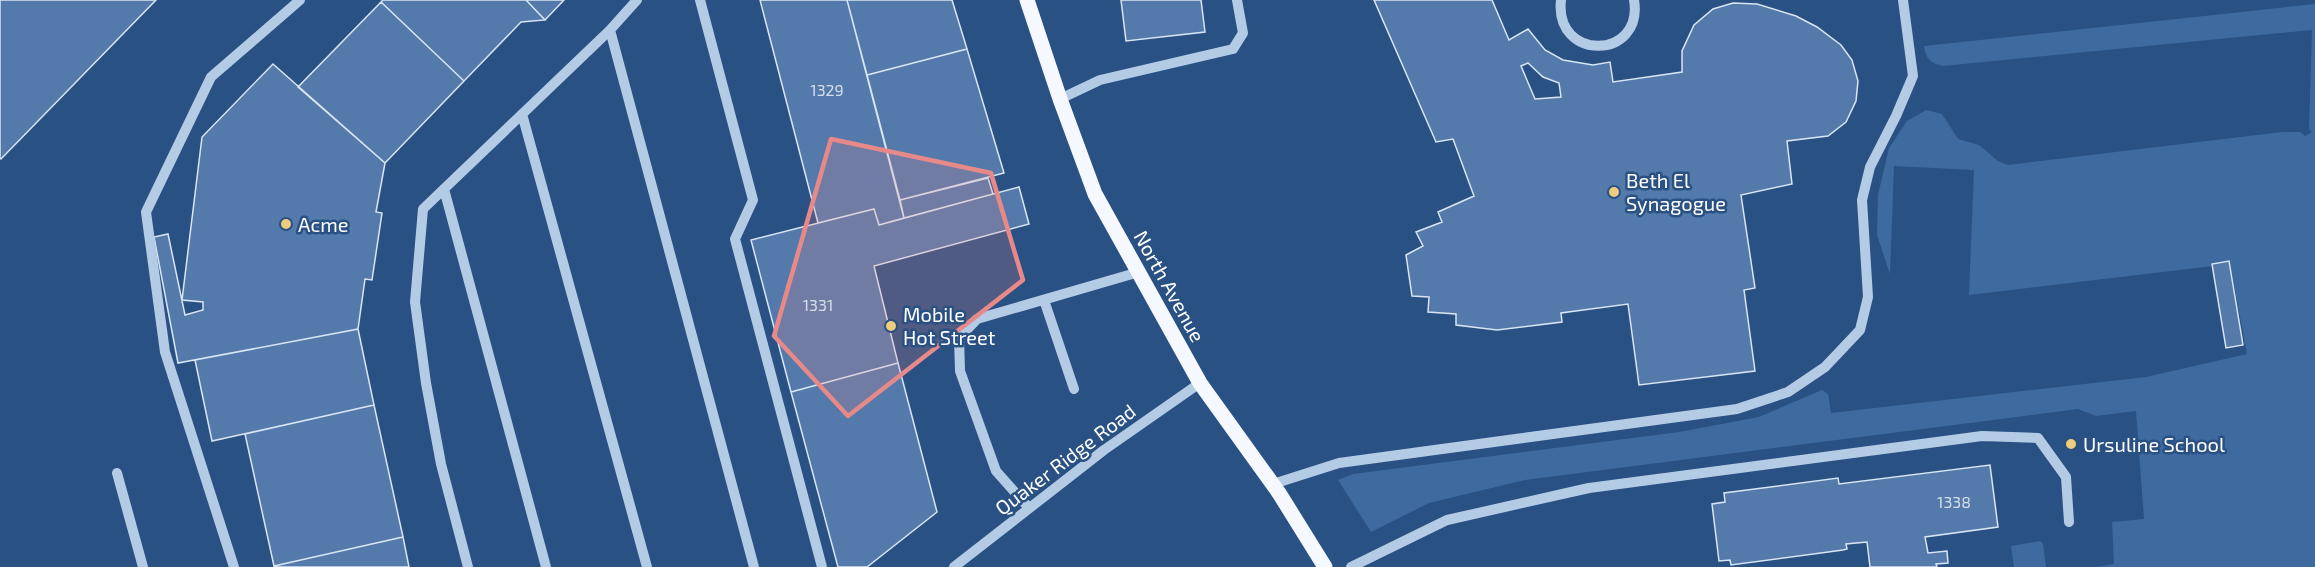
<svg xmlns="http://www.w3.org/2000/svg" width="2315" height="567" viewBox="0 0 2315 567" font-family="'Exo 2',sans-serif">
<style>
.green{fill:#3f6a9f}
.building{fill:#537aab;stroke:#d7e5f5;stroke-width:1.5;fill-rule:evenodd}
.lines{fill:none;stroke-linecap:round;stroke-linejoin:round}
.minor{stroke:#b4cbe6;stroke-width:10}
.major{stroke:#f5f8fe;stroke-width:15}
.marked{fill:#e88989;fill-opacity:0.2;stroke:#e88989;stroke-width:4.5;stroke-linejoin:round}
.poi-dot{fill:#edcc7b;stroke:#2a5183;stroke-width:2}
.labels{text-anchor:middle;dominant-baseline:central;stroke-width:5;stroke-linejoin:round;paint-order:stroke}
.number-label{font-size:16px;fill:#d4deea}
.poi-label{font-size:20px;fill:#fff;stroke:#2a5183;text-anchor:start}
.street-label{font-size:20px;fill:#fff;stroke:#2a5183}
</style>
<rect width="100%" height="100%" fill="#2a5183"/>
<path class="green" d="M2315,4V567H2096L2114,564L2112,522L2144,519L2136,411L2096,416L2078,409L1525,480L1429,503L1371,532L1338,480L1353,474L1679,432L1759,417L1822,390L1828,394L1831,413L2146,377L2247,354L2230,264L1969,295L1974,170L1894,166L1890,274L1877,235L1878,195L1889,148L1907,121L1926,110L1942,114L1958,139L1979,145L1998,161L2008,165L2282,132H2300L2305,136L2312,132L2309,129L2312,30L1943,66C1930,63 1926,59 1924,46Z
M2040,541L2043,544L2046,567H2014L2011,546Z"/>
<path class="building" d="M0,0H156L1,159L0,158Z
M383,0H526L545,20L521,22L464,81L381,2Z
M526,0H564L545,20Z
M760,0H847L904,218L879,225L874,209L818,223Z
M847,0H952L967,49L867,75Z
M1121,0H1201L1205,32L1126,41Z
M1374,0H1492L1509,40L1528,29L1545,50L1563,60L1593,65L1610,62L1613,82L1682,72V51L1694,25L1713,9L1733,3L1757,4L1796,16L1817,27L1841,45L1852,60L1858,81L1856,101L1846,122L1828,136L1787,141L1792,184L1741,195L1755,288L1744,290L1755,371L1639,385L1628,304L1561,313L1562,322L1497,330L1456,325V314L1428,312L1429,297L1412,296L1406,255L1423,246L1416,232L1442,222L1438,212L1474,196L1453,139L1436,142ZM1528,63L1543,77L1559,83L1561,97L1535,99L1521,66Z
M381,2L464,81L385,163L298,87Z
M967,49L1004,173L900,200L867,75Z
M273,64L385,163L376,212L382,213L372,280L365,279L358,329L178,363L154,237L168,234L185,315L203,310V302L182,300L202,137Z
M988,178L993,194L904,218L900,200Z
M1019,187L1029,224L874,266L898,363L791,392L751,240L874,209L879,225Z
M2229,261L2243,345L2226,348L2212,264Z
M358,329L374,405L212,441L195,360Z
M898,363L937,512L867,567H838L791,392Z
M374,405L403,537L274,566L245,434Z
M1990,465L1998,527L1925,537L1928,553L1947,551L1948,563L1936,564L1937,567H1870L1867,542L1846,544L1847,549L1843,550L1731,565L1730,560L1719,561L1712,504L1725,502L1724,493L1838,478L1839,484Z
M403,537L409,567H274V566Z"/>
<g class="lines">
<path class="minor" d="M700,0L753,200L735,239L822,567
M1561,0C1554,62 1644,60 1634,0
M610,30L637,0
M1060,99L1100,80L1233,49L1243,33L1237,0
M522,114L647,567
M444,189L546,567
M1044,300L1074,389
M117,473L143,567
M1273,484L1339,463L1737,409L1788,392L1825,367L1860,330L1868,297L1862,200L1870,167L1896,116L1913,76L1903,0
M1029,508L996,471L960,371L959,338L977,319L1139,272
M234,567L165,352L146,212L211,77L300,0
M468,567L441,464L426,383L415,302L423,209L610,30L754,567
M954,567L1104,450L1200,383
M1351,567L1447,520L1589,488L1982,436L2038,438L2066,477L2069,522"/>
<path class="major" d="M1027,0L1060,99L1095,194L1200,383L1279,493L1325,567"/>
</g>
<path class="marked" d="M831,139L991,173L1023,280L848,416L774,336Z"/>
<g class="poi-dot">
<circle cx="1614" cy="192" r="6"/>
<circle cx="286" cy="224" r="6"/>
<circle cx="891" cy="326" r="6"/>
<circle cx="2071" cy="444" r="6"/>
</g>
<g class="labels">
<g class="number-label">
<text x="827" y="89">1329</text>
<text x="818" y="304">1331</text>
<text x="1954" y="501">1338</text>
</g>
<g class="poi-label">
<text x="1626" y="180">Beth El<tspan x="1626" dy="23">Synagogue</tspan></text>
<text x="298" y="224">Acme</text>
<text x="903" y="314">Mobile<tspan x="903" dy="23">Hot Street</tspan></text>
<text x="2083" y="444">Ursuline School</text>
</g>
<g class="street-label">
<text transform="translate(1170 286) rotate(61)">North Avenue</text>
<text transform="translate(1065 459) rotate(-37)">Quaker Ridge Road</text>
</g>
</g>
</svg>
